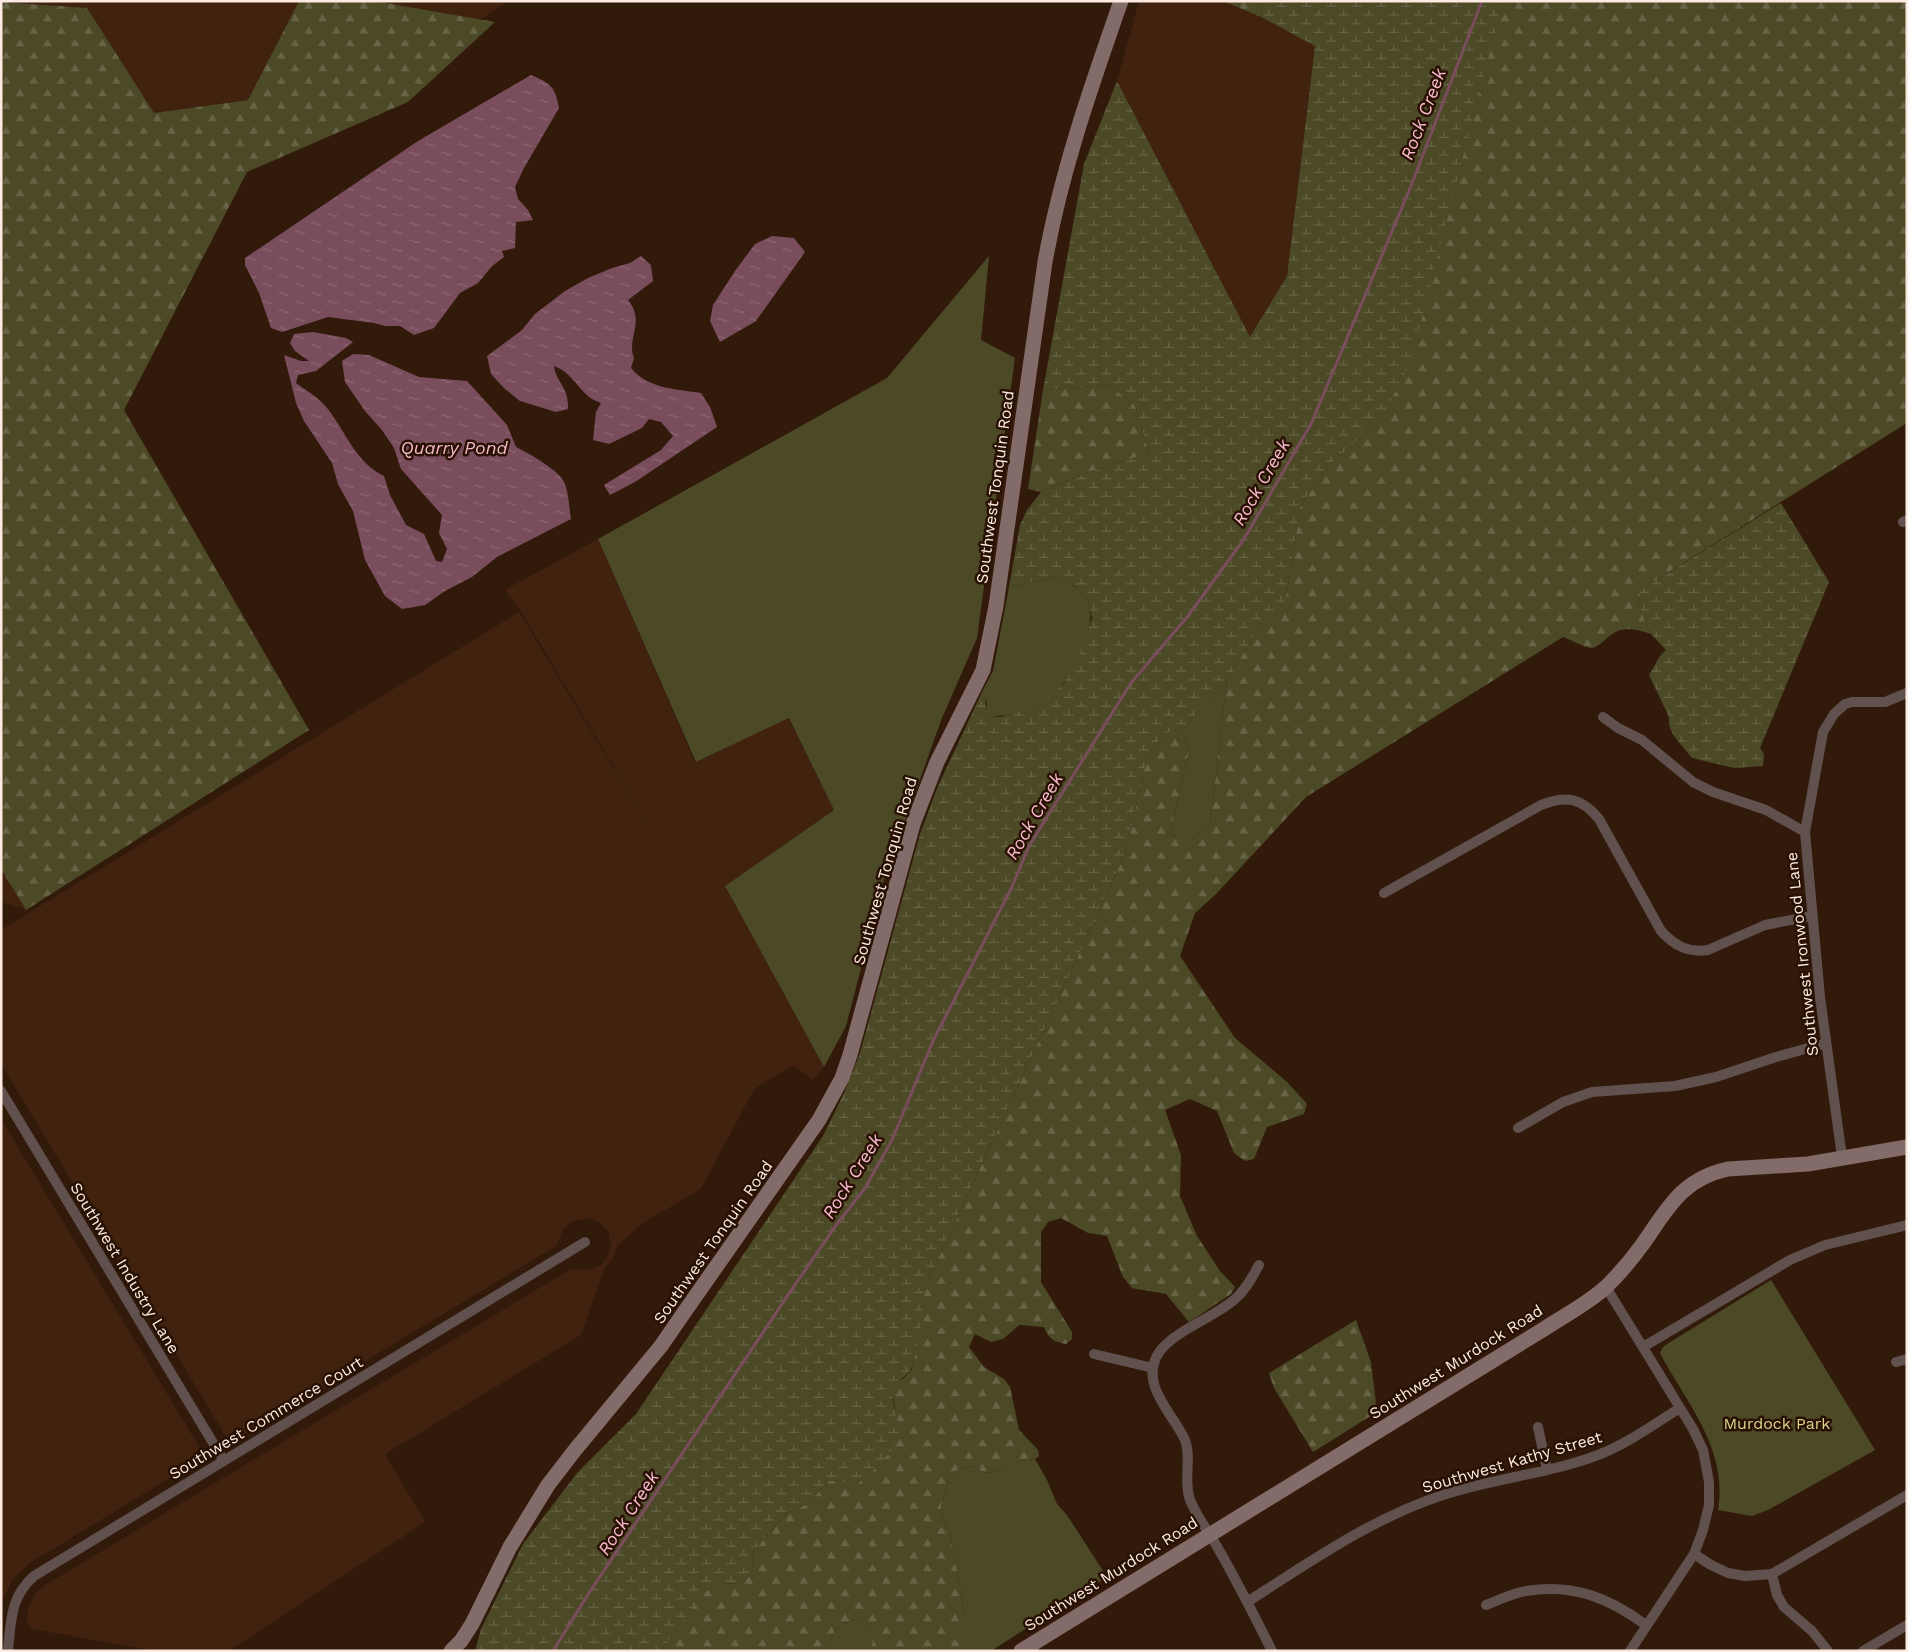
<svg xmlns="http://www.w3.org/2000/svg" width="1908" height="1652" viewBox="0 0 1908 1652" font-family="'Work Sans',sans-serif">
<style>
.built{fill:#40220f}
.green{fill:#4c4927}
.forest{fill:url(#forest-firs)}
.wetland{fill:url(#wetland-marsh)}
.water{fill:url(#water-ripples)}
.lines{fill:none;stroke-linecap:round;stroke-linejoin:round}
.stream{stroke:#7a4d5c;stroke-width:3}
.street{stroke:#60514f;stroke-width:10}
.secondary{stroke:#836b69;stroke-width:15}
.labels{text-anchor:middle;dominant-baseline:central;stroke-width:5;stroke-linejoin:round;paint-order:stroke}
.street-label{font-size:16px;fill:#fdebe2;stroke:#281103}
.park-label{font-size:16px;fill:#dad48a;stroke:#281103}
.water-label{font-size:18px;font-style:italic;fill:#f8bace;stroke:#281103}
</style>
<defs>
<pattern id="forest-firs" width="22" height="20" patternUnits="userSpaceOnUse" patternTransform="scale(1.25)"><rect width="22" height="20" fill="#4c4927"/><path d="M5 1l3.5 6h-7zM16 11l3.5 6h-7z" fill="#676346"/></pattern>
<pattern id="wetland-marsh" width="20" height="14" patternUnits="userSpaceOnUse" patternTransform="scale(1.25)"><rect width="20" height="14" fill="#4c4927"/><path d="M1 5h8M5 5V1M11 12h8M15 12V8" fill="none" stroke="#676346"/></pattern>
<pattern id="water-ripples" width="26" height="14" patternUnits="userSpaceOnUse" patternTransform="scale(1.25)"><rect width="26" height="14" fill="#7a4d5c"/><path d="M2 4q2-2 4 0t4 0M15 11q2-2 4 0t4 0" fill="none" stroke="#8e6773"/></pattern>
</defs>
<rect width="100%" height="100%" fill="#321a0b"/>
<path class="built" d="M1,1H299L248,100L154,113L87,9Z
M374,1H509L479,20Z
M1139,1H1223L1261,17L1315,46L1287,276L1250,337L1117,81Z
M598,539L695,762L789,718L834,810L725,886L824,1067L813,1080L793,1065L754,1089L701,1189L643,1223L618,1245L613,1258L604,1269L581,1335L385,1454L425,1522L229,1651H156L32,1629L26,1620L30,1604L36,1593L47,1584L571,1269L588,1270L601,1265L608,1256L611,1245L608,1231L599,1222L588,1218L573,1221L563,1230L556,1246L236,1439H229L225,1435L1,1064V930L519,612L665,853L520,610L505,590Z
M1,869L26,910L1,902Z
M1,1119L201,1450L202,1455L198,1461L30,1563L13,1579L1,1603Z"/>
<path class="green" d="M989,256L981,340L1015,358L977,638L942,718L884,880L846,1026L824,1067L725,886L834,810L789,718L696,762L598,539L887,378Z
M1055,577C1067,582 1082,588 1088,601C1097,624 1078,665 1063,683C1058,691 1046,701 1037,706C1027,713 1001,717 989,716L986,710L987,704L983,690L993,671L1009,587Z
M1227,680L1210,825L1191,839H1178L1170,833L1189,751L1186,738L1180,731Z
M1771,1280L1875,1450L1768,1510L1752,1516L1718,1510C1726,1461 1702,1424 1678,1384C1672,1374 1665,1364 1660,1353L1663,1347L1667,1344Z
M1035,1459L1047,1480L1057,1504L1067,1515L1107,1577L991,1651H965V1617L950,1531L942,1517L941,1505L950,1477L959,1468L972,1466L986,1473L994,1472L1020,1461Z
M854,1620C873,1627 876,1631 871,1651H828C832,1631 835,1625 854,1620Z"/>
<path class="forest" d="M299,1H374L495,22L408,102L247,172L124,410L309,730L26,910L1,869V2L87,8L154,113L248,100Z
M1223,1H1262L1261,17Z
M1502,1H1907V423L1642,589L1638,604L1651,634C1633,628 1620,625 1605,640C1601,643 1597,647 1592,648C1585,648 1569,639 1563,637L1306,797L1216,894L1195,913L1180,956L1235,1038L1287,1082L1307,1104L1304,1114L1267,1127L1254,1159L1245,1161L1234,1153L1217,1111L1190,1099L1165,1110L1181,1155L1180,1196L1197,1236L1220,1271L1235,1287L1231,1294L1189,1322L1166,1294L1132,1288L1123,1277L1107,1236L1088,1233L1061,1218L1048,1222L1041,1232V1282L1072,1332V1339L1066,1344C1054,1342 1048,1338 1044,1327L1019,1325L1003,1339L991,1342L975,1334L969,1347L984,1367L1004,1379L1010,1387L1019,1430L1038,1450L1039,1456L1035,1459L1020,1461L994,1472L986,1473L972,1466L959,1468L950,1477L941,1505L942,1517L950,1531L965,1617V1651H871C875,1631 873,1627 854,1620C835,1625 832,1631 828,1651H661L703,1593L715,1584L743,1583L752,1572L753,1552L785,1514L807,1504L829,1481L837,1480L853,1487L895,1409L893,1392L896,1383L904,1378L912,1369L917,1346L922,1302L927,1283L1125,854L1147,757L1165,733L1180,731L1186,738L1189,751L1170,833L1178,839H1191L1210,825L1227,680L1261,624L1287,593L1300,507L1326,468L1382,419Z
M1109,385L1135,405L1149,453L1089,472L1041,492L1028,489L1043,390Z
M1356,1320L1371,1362L1377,1412L1313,1452L1274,1388L1269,1373Z"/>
<path class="wetland" d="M1262,1H1502V4L1411,361L1382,419L1326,468L1300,507L1287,593L1278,616L1261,624L1227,680L1180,731L1165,733L1147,757L1125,854L927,1283C920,1310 921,1340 912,1367C908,1377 896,1379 894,1390C891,1403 898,1419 899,1432C900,1447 865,1480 853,1487L837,1480L829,1481L807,1504L785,1514L753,1552L752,1572L743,1583L715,1584L704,1593L661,1651H475L481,1629L523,1544L577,1473L636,1414L823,1136L845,1091L860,1053L920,834L938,786L983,690C987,699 984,708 989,716L1000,717L1036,707L1063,684L1080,654L1092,618L1088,600L1075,586L1055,577L1009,587L1020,525L1027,510L1041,492L1089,472L1149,453L1135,405L1109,385L1043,390L1084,164L1117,81L1250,337L1287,276L1315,46L1261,17Z
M1781,503L1829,582L1760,748L1764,754L1763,766L1734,768L1692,758L1673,735L1669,725V717L1649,675L1660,656L1666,650L1651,634L1638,604L1642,589Z"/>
<path class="water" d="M531,75C551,84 555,86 559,108L524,168L515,187L518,199L528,210L533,220L516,222L515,248L502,251L504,257L492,266L478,283L460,293L434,328L414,335L400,326H385L374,323L328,317L282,332L271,328L259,293L245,265V258L418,141Z
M772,236L794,238L805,252L756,321L720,342L710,321L713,305L735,271L755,244Z
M641,256L651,265L653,281L628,300C646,322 626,338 634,358L631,368C648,389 676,389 701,393L710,407L717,427L635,482L610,495L604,485L661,450L673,436L661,422L649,419L642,428L609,444L593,440L596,412L601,403C579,396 576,374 554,366C556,383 569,386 568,409L556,412L520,401L505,389L491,374L487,356L522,330L535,314L565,291L588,278L612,268L630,263Z
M313,332L346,338L353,342L316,371L298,375L296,383C307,391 319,398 327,408C346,432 356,463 384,476L390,495L406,525L424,534L436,561L442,562L447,549L439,533L442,515L401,469L394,448L382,430L365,411L345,382L342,361L353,354L369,355L419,377L467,381L507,425L516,447C528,453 561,471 565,484C569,495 569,508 571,519L497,557L472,577L445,591L425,605L402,609L385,596L365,560L353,511L338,484L332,463L304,421L296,403L284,355L301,361H309L295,351L290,343L294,334Z"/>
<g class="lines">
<path class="stream" d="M553,1651L587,1596L792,1289L837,1224L865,1188L892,1140L933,1041L1011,889L1029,846L1131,683L1188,616L1244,539L1311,424L1411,186L1482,1"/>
<path class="street" d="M1903,522L1907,520
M1603,717L1618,728L1642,740L1693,782L1713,792L1766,810L1805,832
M1384,893L1541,805C1567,795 1582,798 1599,819L1661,931C1675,946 1688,953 1708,950L1765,925L1812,916
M1,1091L224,1461
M1518,1128L1563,1102L1592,1092L1675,1086L1716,1077L1776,1057L1826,1043
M1842,1157L1820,997L1805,832L1823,732L1834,714L1845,704L1852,702H1885L1907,693
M1259,1265C1252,1277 1246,1290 1235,1299C1215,1317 1176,1330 1160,1351C1137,1383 1173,1413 1185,1440C1192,1458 1183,1480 1190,1500C1197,1517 1210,1534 1219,1550C1238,1583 1255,1617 1272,1651
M1606,1287L1693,1429L1703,1450L1709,1482V1505L1703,1530L1694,1554L1630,1651
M1643,1347L1790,1260L1825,1245L1907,1225
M1094,1354L1153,1368
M1896,1362L1907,1359
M1538,1427L1547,1470
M1694,1554L1711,1565L1728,1573L1745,1576L1772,1574L1907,1495
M1772,1574L1777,1595L1784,1607L1812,1631L1828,1651
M1247,1602C1310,1562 1372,1518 1443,1495C1494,1478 1548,1474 1598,1455C1627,1444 1654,1424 1680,1408
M1486,1605C1499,1600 1513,1593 1526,1591C1573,1583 1609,1598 1646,1625
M8,1651C11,1621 10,1597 34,1576L585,1242
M1863,1651L1907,1625"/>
<path class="secondary" d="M451,1651L461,1641L472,1624L510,1547L548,1485L575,1450L661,1346L683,1314L819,1120L842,1078L850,1055L913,824L937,762L983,670L996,606L1045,262C1061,172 1091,87 1121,1
M1021,1651L1544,1329C1565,1315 1589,1303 1607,1286C1620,1273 1632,1259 1642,1245C1667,1210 1681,1179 1728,1169L1808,1164L1907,1147"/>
</g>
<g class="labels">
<g class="street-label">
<text transform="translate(995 487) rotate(-82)">Southwest Tonquin Road</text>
<text transform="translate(885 871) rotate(-74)">Southwest Tonquin Road</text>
<text transform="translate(1802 954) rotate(-96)">Southwest Ironwood Lane</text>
<text transform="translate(713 1242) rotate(-55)">Southwest Tonquin Road</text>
<text transform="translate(125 1268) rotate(59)">Southwest Industry Lane</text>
<text transform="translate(1456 1362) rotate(-32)">Southwest Murdock Road</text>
<text transform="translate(266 1418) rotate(-31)">Southwest Commerce Court</text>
<text transform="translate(1512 1462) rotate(-16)">Southwest Kathy Street</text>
<text transform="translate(1111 1574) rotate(-32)">Southwest Murdock Road</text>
</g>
<g class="park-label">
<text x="1777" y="1423">Murdock Park</text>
</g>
<g class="water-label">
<text transform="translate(1423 114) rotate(-69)">Rock Creek</text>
<text x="454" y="447">Quarry Pond</text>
<text transform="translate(1261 482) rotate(-60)">Rock Creek</text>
<text transform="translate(1034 816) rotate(-60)">Rock Creek</text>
<text transform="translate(852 1176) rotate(-58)">Rock Creek</text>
<text transform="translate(628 1513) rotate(-57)">Rock Creek</text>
</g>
</g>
<rect width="1908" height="1652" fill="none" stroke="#fdebe2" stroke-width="5"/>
</svg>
